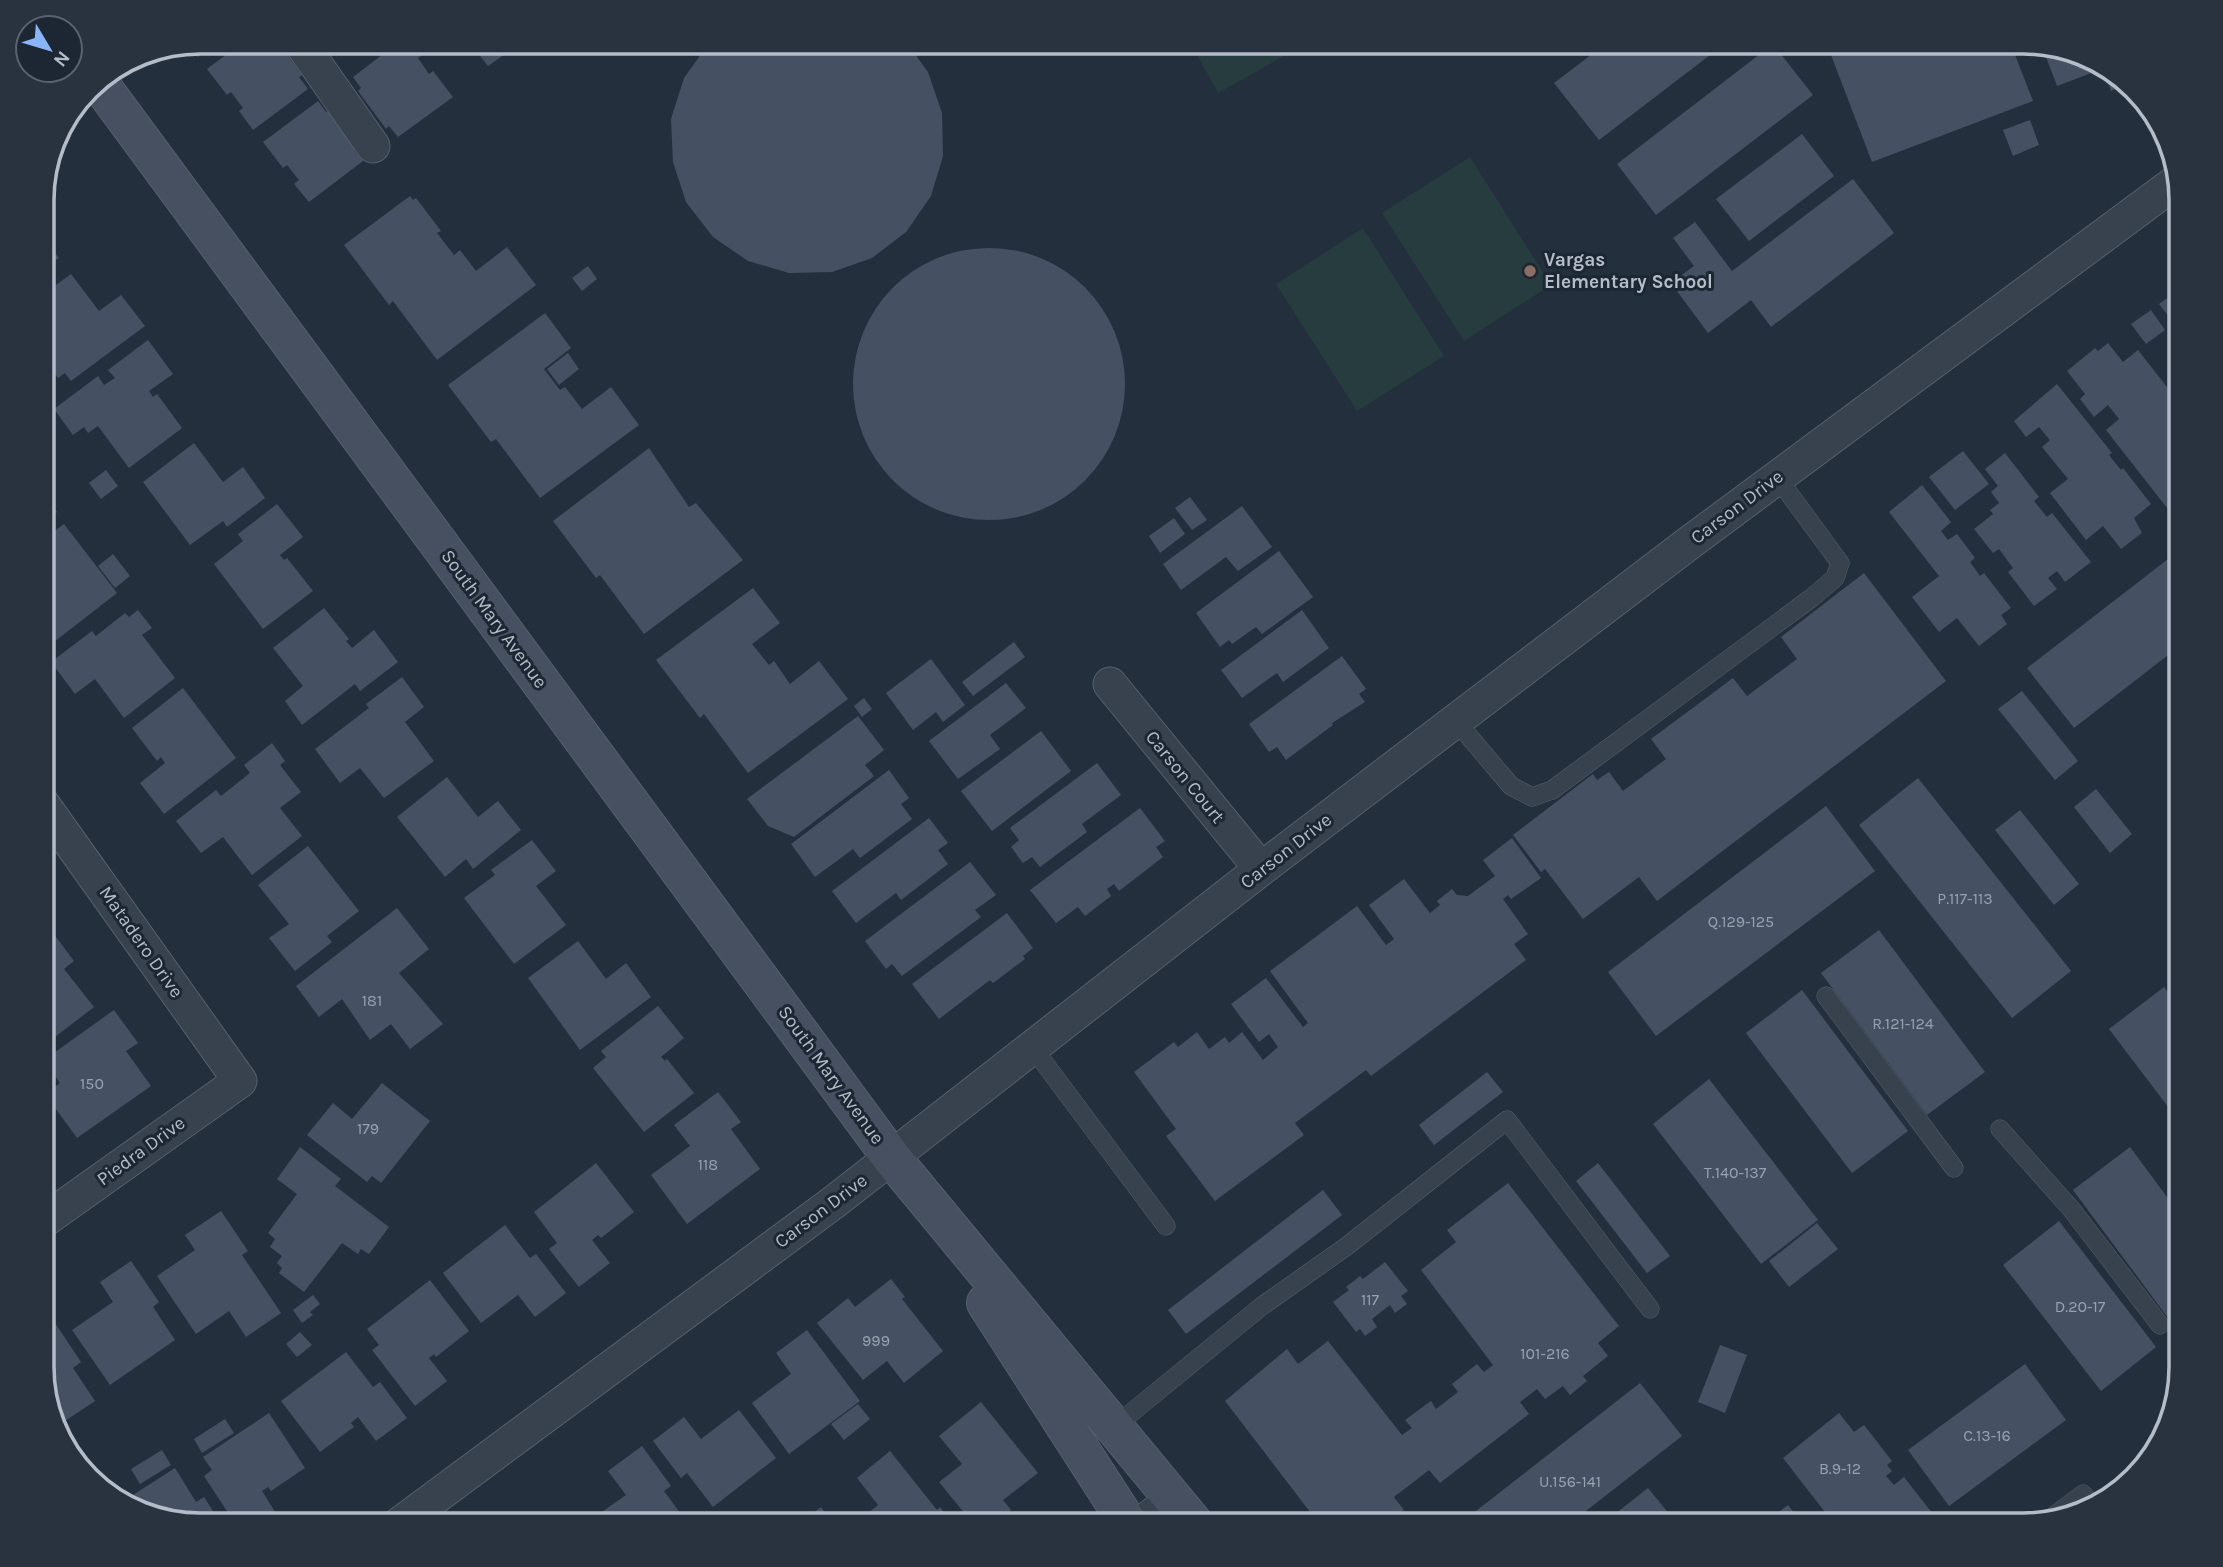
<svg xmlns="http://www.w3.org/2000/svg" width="2223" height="1567" viewBox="0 0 2223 1567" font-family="Karla,sans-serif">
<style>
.green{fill:#263c3f}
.building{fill:#455162}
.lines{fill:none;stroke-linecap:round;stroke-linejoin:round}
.service-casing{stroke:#565f6c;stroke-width:19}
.minor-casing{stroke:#565f6c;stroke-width:35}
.secondary-casing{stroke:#565f6c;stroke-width:40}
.service{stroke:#38414e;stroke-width:18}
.minor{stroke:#38414e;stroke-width:33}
.secondary{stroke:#465061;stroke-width:38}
.education-dot{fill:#8d6e63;stroke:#1d2633;stroke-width:2.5}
.labels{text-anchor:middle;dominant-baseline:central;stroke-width:6;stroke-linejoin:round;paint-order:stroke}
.number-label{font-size:16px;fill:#98a1af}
.poi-label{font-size:19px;font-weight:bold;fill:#b4bcc9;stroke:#1d2633;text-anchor:start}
.street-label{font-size:19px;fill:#b4bcc9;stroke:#1d2633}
.rim{fill:none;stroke:#b4bcc9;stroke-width:3.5}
</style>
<rect width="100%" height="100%" fill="#242f3e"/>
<path class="green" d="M1190,42H1307V43L1218,93Z
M1470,157L1551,285L1464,341L1382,213Z
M1363,228L1444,356L1357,411L1276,284Z"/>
<path class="building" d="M200,42H218L198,57L188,44Z
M243,42H278L302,75L299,77L308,89L253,130L239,111L243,108L231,92L227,95L207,69Z
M399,42H412L422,55L418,58L429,74L433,71L453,97L398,137L389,126L386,129L358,91L361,88L353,77Z
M477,42H522L488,66L474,48L479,45Z
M906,42L928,72L942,113L943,156L931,196L906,232L872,258L832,272L789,273L748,261L713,237L686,202L673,162L671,119L684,78L709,43Z
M1608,42H1727L1599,140L1554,83Z
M1826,42H2010L2033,101L1872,162Z
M1773,44L1813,95L1656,215L1617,164Z
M2043,49L2102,69L2057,86Z
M2103,69L2119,74L2127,84L2111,91Z
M318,101L326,112L330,110L357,147L354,150L363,161L309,202L294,184L299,180L287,165L283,168L263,142Z
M2030,120L2039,145L2013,156L2003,130Z
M1802,134L1834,176L1749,241L1716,199Z
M1853,179L1894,233L1771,327L1751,300L1708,333L1671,283L1694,266L1673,238L1695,222L1732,271Z
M410,196L413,200L416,198L441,231L437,233L454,255L460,250L476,271L507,247L536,285L437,360L393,301L389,305L344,245Z
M42,235L59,258L42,270Z
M853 384a136 136 0 1 1 272 0a136 136 0 1 1-272 0Z
M588,266L597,279L582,291L572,278Z
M71,274L99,311L121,295L145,326L71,381L65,373L58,378L42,357L50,352L42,342V295Z
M2181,288V332L2159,304Z
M2151,310L2165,330L2146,344L2131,324Z
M545,313L571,348L544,369L560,390L565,387L582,409L611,387L639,425L540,498L496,439L491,442L448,385Z
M148,340L173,374L149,391L153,397L157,394L182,428L129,468L98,426L88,433L84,427L73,435L54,409L98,376L104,385L115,378L108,370Z
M2108,343L2123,362L2138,350L2181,405V505L2171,513L2106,430L2119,419L2108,405L2094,417L2080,399L2085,394L2067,371L2095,348L2098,351Z
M568,353L579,369L559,385L547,369Z
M2057,384L2112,453L2109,455L2121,470L2123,468L2151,504L2134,518L2142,533L2121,549L2103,526L2086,540L2050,493L2068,479L2042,447L2050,440L2039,427L2026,437L2014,421Z
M194,443L223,482L243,467L265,498L227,527L223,521L190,545L143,482Z
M649,448L689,507L696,503L743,560L644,634L600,575L596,578L553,521Z
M1963,451L1989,484L1955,510L1929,477Z
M2005,453L2039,497L2034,501L2047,517L2052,513L2091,562L2065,582L2057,571L2048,578L2057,589L2034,606L2008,572L2013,568L1999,549L1993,553L1974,529L1993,514L1990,510L1999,503L1991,492L1998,486L1985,469Z
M106,470L118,486L101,499L89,483Z
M1922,485L1951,522L1941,531L1948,540L1957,534L1975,558L1970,562L1980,576L1984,573L2011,608L2001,615L2007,624L1979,646L1957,618L1939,632L1912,597L1939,576L1889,512Z
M42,494L57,512L42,523Z
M1190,497L1207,520L1192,530L1175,508Z
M277,504L303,537L280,555L284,560L287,558L313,591L263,629L214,564L243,541L238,534Z
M1242,506L1272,547L1238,571L1226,557L1181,590L1163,564Z
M1174,518L1185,534L1160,553L1149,536Z
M64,524L117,593L45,649L42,645V602L47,598L42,592V540Z
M2181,549V645L2074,728L2027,668Z
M1279,551L1313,597L1262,634L1256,627L1232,644L1229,640L1220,647L1196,613Z
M113,554L130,576L115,588L98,566Z
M1864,573L1946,681L1657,901L1639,877L1583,919L1545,869L1541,872L1513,835L1593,774L1597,780L1609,772L1623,791L1666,759L1651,739L1733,678L1747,696L1797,659L1781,637Z
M753,588L780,623L752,644L769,665L774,661L790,684L819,661L848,699L748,773L704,714L700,718L656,660Z
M324,608L349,639L346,641L352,648L374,630L398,662L360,691L355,684L302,725L285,701L303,686L273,648Z
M138,610L152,628L142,635L175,678L124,718L95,679L75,694L51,662L92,631L96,636L125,613L129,617Z
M1302,610L1329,648L1283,682L1277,673L1242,698L1221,670Z
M1014,642L1025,657L973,696L962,682Z
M1342,656L1366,689L1359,694L1365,702L1332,723L1333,725L1286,760L1277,747L1269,752L1249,724Z
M931,659L965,705L943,722L936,712L913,730L886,693Z
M402,677L424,707L405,722L434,761L384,798L360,768L340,783L315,749L369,708L366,704Z
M1006,683L1026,708L990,735L1000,749L958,779L929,741Z
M183,688L236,758L164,814L140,783L165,763L161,757L157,761L132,728Z
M2022,691L2078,761L2055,780L1998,709Z
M864,698L872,709L862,717L854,706Z
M858,716L884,750L865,765L874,776L794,837L768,826L747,799Z
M1041,731L1071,771L992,831L961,791Z
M272,743L285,761L280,765L301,792L280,808L302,836L252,875L223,837L201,853L176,821L216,790L221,796L250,773L244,765Z
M1097,763L1121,795L1082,824L1087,832L1040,867L1032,857L1023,863L1011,847L1019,840L1010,828Z
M889,770L909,798L901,804L912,819L860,858L853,849L815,877L791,844Z
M447,777L478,817L498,801L521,830L473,869L466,859L445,877L397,817Z
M1918,778L2071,971L2012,1018L1859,825Z
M2096,789L2132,834L2110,853L2074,807Z
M1826,806L1875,871L1656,1036L1608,972Z
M1140,808L1165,841L1156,847L1163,857L1119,891L1114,884L1107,889L1111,896L1085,916L1078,907L1056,923L1030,890Z
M2020,810L2079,884L2054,905L1995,830Z
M929,818L948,843L938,850L948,864L901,900L896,893L856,923L832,891Z
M1512,838L1541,878L1511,899L1508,895L1503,899L1528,934L1514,944L1526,960L1371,1076L1366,1070L1295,1123L1304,1135L1215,1201L1166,1136L1176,1129L1134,1072L1174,1042L1178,1047L1197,1032L1209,1049L1225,1037L1229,1043L1242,1032L1263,1060L1278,1047L1269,1034L1259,1042L1231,1004L1266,978L1303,1027L1308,1023L1270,971L1357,906L1386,945L1394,939L1369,905L1404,879L1430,913L1440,905L1437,901L1452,889L1457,895L1468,896L1495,876L1483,860Z
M532,840L556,871L536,886L566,925L514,964L464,898L495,875L491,870Z
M308,846L359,911L327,936L332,942L295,971L269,938L289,924L258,885Z
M970,862L996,895L975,910L981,917L902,976L892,964L886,969L865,941Z
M397,908L429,949L399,973L443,1024L410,1049L391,1024L370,1040L342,999L319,1017L296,986Z
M1007,913L1033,948L1023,956L1025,959L993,983L990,980L939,1019L912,984Z
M1879,930L1985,1072L1927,1115L1821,973Z
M53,933L74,961L64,969L94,1007L42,1047V941Z
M578,941L606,979L626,963L651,997L580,1050L528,978Z
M2164,987L2181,1009V1124L2109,1029Z
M1802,990L1908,1131L1852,1173L1746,1033Z
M658,1006L684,1038L661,1057L665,1061L667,1059L694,1093L644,1132L593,1068L606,1057L601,1051Z
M114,1010L138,1043L126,1051L151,1086L77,1138L45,1094L60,1083L44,1060Z
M1487,1072L1503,1092L1434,1145L1419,1125Z
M1709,1079L1818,1220L1761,1264L1653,1124Z
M382,1083L430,1121L381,1183L372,1176L367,1182L307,1135L333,1103L352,1119Z
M718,1092L741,1122L731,1129L760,1169L687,1224L651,1175L690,1146L674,1125Z
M300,1147L341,1179L335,1186L389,1227L369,1254L361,1249L358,1254L342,1243L304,1292L279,1273L282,1268L277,1263L282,1256L270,1247L275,1239L268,1233L297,1194L277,1179Z
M2130,1147L2181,1216V1327L2177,1330L2073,1190Z
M596,1163L634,1212L601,1238L598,1235L592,1240L610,1263L579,1287L549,1249L557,1243L534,1212Z
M1598,1163L1670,1256L1647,1273L1576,1181Z
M1508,1183L1619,1326L1598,1343L1608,1356L1583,1376L1587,1381L1570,1395L1563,1386L1545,1399L1537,1389L1520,1402L1529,1414L1440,1483L1429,1470L1394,1497L1404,1510L1385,1525H1320L1225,1401L1287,1349L1298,1364L1328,1341L1402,1435L1412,1428L1405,1420L1431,1401L1436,1409L1458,1392L1452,1384L1477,1364L1484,1372L1493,1365L1421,1270L1456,1242L1447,1230Z
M1323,1190L1342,1215L1186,1334L1168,1310Z
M221,1211L248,1251L242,1255L281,1313L246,1337L229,1311L196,1334L157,1276L195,1250L185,1235Z
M2059,1221L2156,1347L2101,1391L2003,1265Z
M1817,1223L1838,1249L1789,1287L1769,1261Z
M505,1225L530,1258L536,1254L566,1293L535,1317L518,1295L481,1323L443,1273Z
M131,1261L159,1302L153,1307L175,1340L110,1385L72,1330L113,1302L100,1282Z
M1385,1262L1408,1291L1401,1296L1407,1304L1395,1313L1390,1305L1372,1319L1377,1327L1365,1336L1360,1329L1356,1332L1333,1302L1349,1290L1346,1287L1360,1276L1363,1279Z
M891,1279L905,1297L902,1299L943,1351L904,1383L887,1361L863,1380L817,1323L848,1298L855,1307Z
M430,1280L469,1331L436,1357L434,1354L429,1358L447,1381L415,1406L372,1350L379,1345L367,1329Z
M313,1295L320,1304L310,1312L313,1315L302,1323L293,1310Z
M55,1323L81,1362L73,1368L95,1401L56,1427L42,1377V1331Z
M807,1330L860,1401L789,1454L752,1403L791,1374L776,1353Z
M300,1332L312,1345L297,1357L286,1344Z
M1720,1345L1747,1355L1725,1413L1698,1402Z
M346,1352L373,1387L380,1382L407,1418L376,1441L358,1417L351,1423L354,1427L320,1452L281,1401Z
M2025,1364L2066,1420L1949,1506L1908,1450Z
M1640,1383L1682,1436L1568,1525H1458Z
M981,1402L1038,1473L1003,1500L1011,1510L992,1525H974L939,1482L962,1464L939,1436Z
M858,1404L870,1419L844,1440L831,1424Z
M739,1410L776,1458L713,1507L687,1473L681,1478L653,1441L684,1417L701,1439Z
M269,1413L305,1468L271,1491L268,1487L262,1491L277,1515L263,1525H236L204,1476L212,1470L203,1457Z
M1839,1413L1854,1432L1864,1425L1892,1461L1887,1465L1892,1471L1886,1476L1894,1485L1904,1477L1936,1518L1927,1525H1835L1783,1458Z
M225,1419L234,1433L202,1453L194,1439Z
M642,1446L671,1486L664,1491L689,1525H592L589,1521L626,1495L608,1471Z
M162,1450L171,1465L140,1484L131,1469Z
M890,1451L937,1510L940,1507L954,1525H853L878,1505L857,1478Z
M175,1468L196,1502L204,1497L222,1525H200L125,1500Z
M1648,1488L1670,1515L1657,1525H1601Z
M1788,1505L1803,1525H1767L1765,1522Z
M821,1507L834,1525H804L801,1522Z
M567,1516L574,1525H555Z"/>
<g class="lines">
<defs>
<path id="service" d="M1456,721L1511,786L1532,797L1552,790L1810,599L1835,578L1840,563L1777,477
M1826,996L1954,1168
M1033,1048L1166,1226
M2000,1129L2072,1210L2160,1325
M1115,1426L1262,1306L1347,1246L1507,1120L1650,1309
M2051,1518L2083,1494L2094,1508"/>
<path id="minor" d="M300,42L373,146
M1110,684L1261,869
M42,1222L240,1081L42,803
M398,1525L834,1202L1261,869L1689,543L2177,181
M1139,1525L1175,1498"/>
<path id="secondary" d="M97,80L891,1157L1195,1525
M986,1303L1129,1525"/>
</defs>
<use href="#service" class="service-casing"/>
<use href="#minor" class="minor-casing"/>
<use href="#secondary" class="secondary-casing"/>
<use href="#service" class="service"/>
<use href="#minor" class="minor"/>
<use href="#secondary" class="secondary"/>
</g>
<circle class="education-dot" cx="1530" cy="271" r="7"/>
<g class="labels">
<g class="number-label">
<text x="1965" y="898">P.117-113</text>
<text x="1741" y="921">Q.129-125</text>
<text x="372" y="1000">181</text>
<text x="1903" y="1023">R.121-124</text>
<text x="92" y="1083">150</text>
<text x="368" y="1128">179</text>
<text x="708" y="1164">118</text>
<text x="1735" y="1172">T.140-137</text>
<text x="1370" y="1299">117</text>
<text x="2080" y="1306">D.20-17</text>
<text x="876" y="1340">999</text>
<text x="1545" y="1353">101-216</text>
<text x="1987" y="1435">C.13-16</text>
<text x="1840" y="1468">B.9-12</text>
<text x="1570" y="1481">U.156-141</text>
</g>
<g class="poi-label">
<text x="1544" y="260">Vargas<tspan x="1544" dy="22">Elementary School</tspan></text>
</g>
<g class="street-label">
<text transform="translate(1737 507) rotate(-37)">Carson Drive</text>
<text transform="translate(494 619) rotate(54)">South Mary Avenue</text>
<text transform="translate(1185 777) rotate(51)">Carson Court</text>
<text transform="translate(1286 851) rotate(-38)">Carson Drive</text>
<text transform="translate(141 942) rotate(55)">Matadero Drive</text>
<text transform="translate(831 1075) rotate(54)">South Mary Avenue</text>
<text transform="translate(141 1151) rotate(-36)">Piedra Drive</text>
<text transform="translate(821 1211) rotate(-37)">Carson Drive</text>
</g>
</g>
<path d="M0 0H2223V1567H0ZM200 54H2023A146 146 0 0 1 2169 200V1367A146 146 0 0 1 2023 1513H200A146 146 0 0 1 54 1367V200A146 146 0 0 1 200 54Z" fill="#29323f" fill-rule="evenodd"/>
<path class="rim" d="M200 54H2023A146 146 0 0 1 2169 200V1367A146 146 0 0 1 2023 1513H200A146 146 0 0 1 54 1367V200A146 146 0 0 1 200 54Z"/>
<g transform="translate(49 49) rotate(128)"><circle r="33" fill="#1d2633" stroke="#59626f" stroke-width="2"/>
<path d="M0-5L12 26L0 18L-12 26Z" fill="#8ab4f8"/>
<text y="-10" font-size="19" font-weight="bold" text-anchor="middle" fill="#b4bcc9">N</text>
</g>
</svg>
